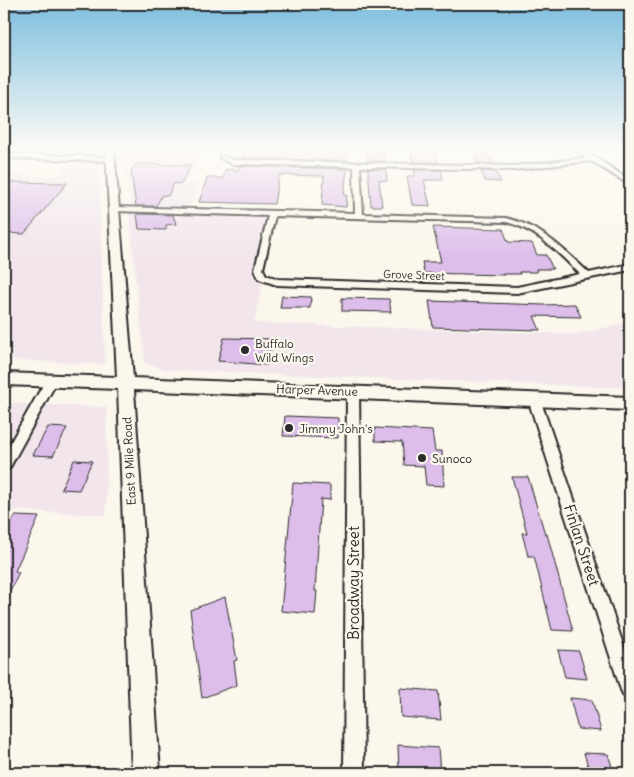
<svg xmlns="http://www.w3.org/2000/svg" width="634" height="777" viewBox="0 0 634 777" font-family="Delius,sans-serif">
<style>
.built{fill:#f2e6ec}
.building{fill:#ddbeeb;stroke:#2b2b2b}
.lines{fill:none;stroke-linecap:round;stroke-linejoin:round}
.street-casing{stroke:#2b2b2b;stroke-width:4}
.secondary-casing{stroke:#2b2b2b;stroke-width:4}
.street{fill:#fbf7ec;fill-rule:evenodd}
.secondary{fill:#fbf7ec;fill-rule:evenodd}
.poi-dot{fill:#2b2b2b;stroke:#fbf7ec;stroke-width:2}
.labels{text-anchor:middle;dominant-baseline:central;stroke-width:4.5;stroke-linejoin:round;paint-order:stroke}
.far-street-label{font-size:11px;fill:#2b2b2b;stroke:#fbf7ec}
.poi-label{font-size:12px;fill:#2b2b2b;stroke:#fbf7ec;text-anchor:start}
.street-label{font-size:12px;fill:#2b2b2b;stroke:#fbf7ec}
.near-street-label{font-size:15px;fill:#2b2b2b;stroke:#fbf7ec}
</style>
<rect width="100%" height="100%" fill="#fbf7ec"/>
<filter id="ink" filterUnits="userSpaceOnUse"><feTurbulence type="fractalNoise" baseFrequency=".02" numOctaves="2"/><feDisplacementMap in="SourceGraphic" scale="10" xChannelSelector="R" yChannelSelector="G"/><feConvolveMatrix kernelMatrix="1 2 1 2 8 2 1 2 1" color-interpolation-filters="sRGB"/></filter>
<g filter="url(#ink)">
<path class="built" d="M57,149H98L105,364L4,360V175L57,176L71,160L47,159Z
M122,149H205L186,183L200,184L189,208L130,204Z
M129,213L276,217L254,323L578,334L630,322V388L167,370L145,363Z
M4,403L107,407L106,515L4,510Z"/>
<path class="building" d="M244,151L347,153V161L242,158Z
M367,151H381V154H385V161H368Z
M411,152H435L438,163L413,162Z
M474,153H488L493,164L478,163Z
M136,164L191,165L181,184L174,183L168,196L162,195L156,206H136L131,171Z
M239,166L347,169L344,195H347L346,207L322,205L324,176L279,175L274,204L199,202L207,178H223L226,169L238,170Z
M368,169H386L387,181L379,180L382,206H371Z
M414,170H441L443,180H424L430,206L412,205L407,176H415Z
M481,171L496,172L501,182L485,181Z
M4,182L67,183L24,234L4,233Z
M137,214L173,215L176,224L166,225V230L139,229Z
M433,227L503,229L508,242L532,243L537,255H546L553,269H536L537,272H519L520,274H503L504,275L424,273L422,262H441Z
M282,296L311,297L310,308H280Z
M342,298L389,299L391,312L342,311Z
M429,301L544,305L575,304L581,317L534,316L540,330L433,327Z
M224,338L272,339L267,365L218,361Z
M285,416L338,418V438L283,436Z
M48,427L67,428L53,456L33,455Z
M375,428L432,431L435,451H442L444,486L426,485L424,466L404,465L402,442L375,441Z
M74,460L92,461L79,490L61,489Z
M512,477H528L545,534H547L573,631L552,630L534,556H528L522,533H527Z
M293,483L330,485V500L321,499L315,591H317L315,614L281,611Z
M15,516L39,517L15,571L19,572L4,604V538Z
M225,597L237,660L234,661L237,685L202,698L190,610Z
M558,650L579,651L587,679L565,677Z
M400,688L438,691L441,720L401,717Z
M570,698L592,700L601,731L578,729Z
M398,745L438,748L440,773H399Z
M584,753L608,754L614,773H590Z"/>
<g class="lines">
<defs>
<path id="street" d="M574,149H582L630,180V185L591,161L514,170L360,167L363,214L506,218C541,226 563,249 589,273L630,264V270L517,293L277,285L259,279L255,269L268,216L115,211L111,209L115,207L355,213L354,167L232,164L220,158V156H224L233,160L514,166L586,158ZM275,216L506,222C537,229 558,253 580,274L517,287L278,279L266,275L263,269Z
M4,154L111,157L114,159L111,161L4,158Z
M51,377L57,381L9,469L4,471V454L47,378Z
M353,388L357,389L359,392L364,773H344L347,392L349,389Z
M534,395L538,396L540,399L630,665V699L624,696L621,690L528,399L530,396Z"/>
<path id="secondary" d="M106,149H114L133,378L630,397V410L134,390L160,773H132L118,389L4,385V373L117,377Z"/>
</defs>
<use href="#street" class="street-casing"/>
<use href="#secondary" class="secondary-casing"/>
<use href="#street" class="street"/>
<use href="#secondary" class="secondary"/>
</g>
</g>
<linearGradient id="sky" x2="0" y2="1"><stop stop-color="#7dbedf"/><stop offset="0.58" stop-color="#fdfbf6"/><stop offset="1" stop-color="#fdfbf6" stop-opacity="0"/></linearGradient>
<rect width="634" height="258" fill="url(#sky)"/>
<g class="poi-dot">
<circle cx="245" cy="350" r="5"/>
<circle cx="289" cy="428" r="5"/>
<circle cx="422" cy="458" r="5"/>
</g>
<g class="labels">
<g class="far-street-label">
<text transform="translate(414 275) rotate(2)">Grove Street</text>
</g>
<g class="poi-label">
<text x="255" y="343">Buffalo<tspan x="255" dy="14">Wild Wings</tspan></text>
<text x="299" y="428">Jimmy John's</text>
<text x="432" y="458">Sunoco</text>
</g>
<g class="street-label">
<text transform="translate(317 390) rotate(2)">Harper Avenue</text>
<text transform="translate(129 461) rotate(-93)">East 9 Mile Road</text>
</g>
<g class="near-street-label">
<text transform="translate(582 545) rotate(72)">Finlan Street</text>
<text transform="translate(353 583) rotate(-90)">Broadway Street</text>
</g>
</g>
<rect width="634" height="777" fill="none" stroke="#fbf7ec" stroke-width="20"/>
<rect x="10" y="10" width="614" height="757" fill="none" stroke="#2b2b2b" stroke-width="2" filter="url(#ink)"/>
</svg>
